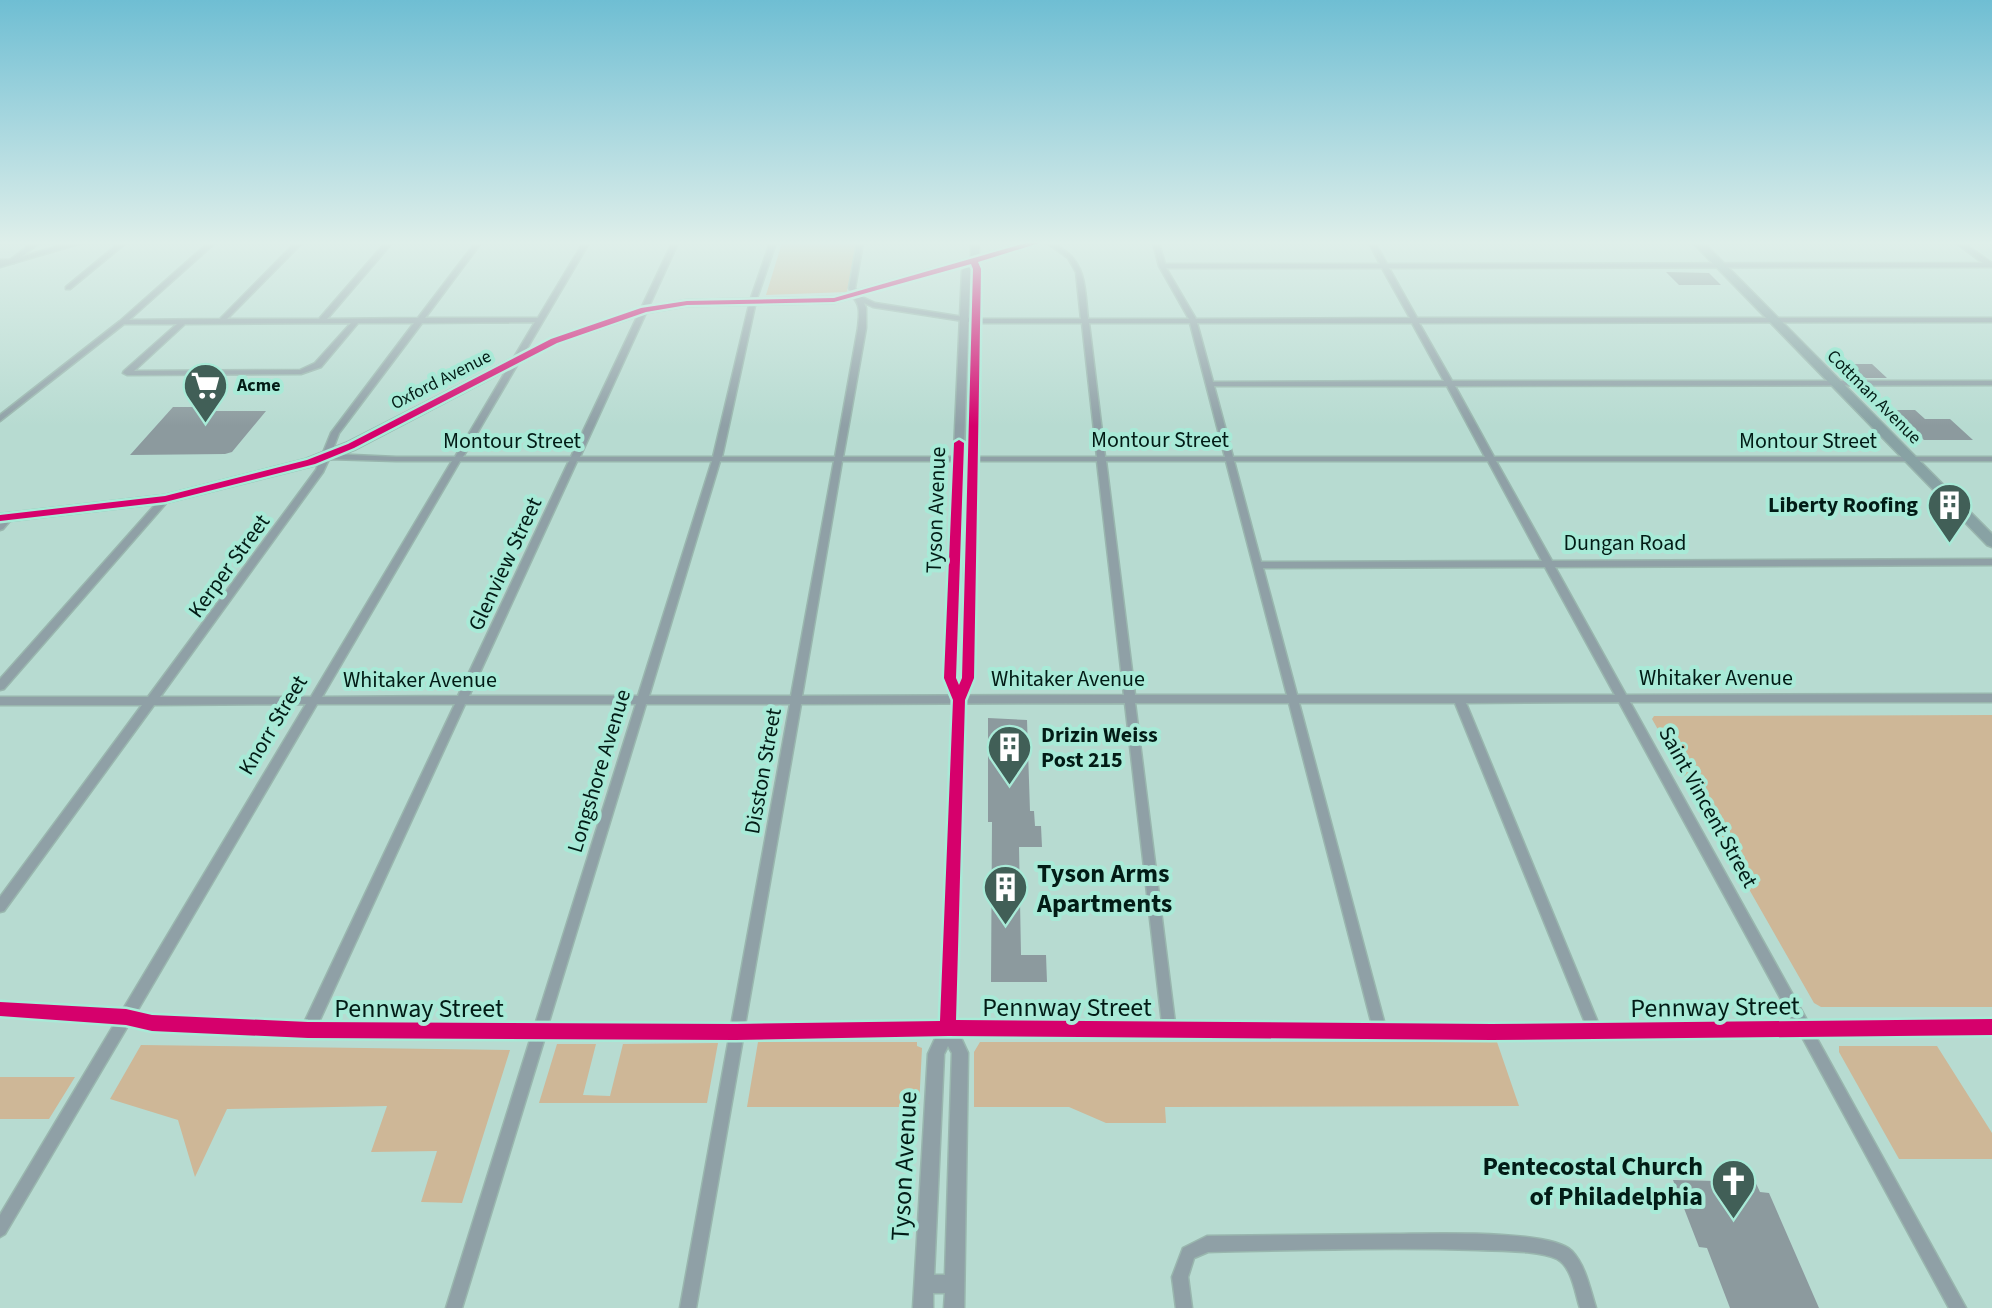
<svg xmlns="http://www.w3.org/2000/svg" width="1992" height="1308" viewBox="0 0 1992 1308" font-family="'Source Sans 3',sans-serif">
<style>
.green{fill:#ceb797}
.building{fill:#8c9a9e}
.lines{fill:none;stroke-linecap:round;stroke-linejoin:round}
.minor-casing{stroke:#99b6ae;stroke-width:3}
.tertiary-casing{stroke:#99b6ae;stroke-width:3}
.primary-casing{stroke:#99b6ae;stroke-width:3}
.minor{fill:#8fa0a6;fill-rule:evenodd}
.tertiary{fill:#8fa0a6;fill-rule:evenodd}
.primary{fill:#88a2a4;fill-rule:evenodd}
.cycleway-casing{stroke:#a8ead7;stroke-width:5}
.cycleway{fill:#d6006c;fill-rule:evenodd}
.labels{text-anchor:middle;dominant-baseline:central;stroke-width:8;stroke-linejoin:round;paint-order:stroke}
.far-street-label{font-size:18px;fill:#021c16;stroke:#a8ead7}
.far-poi-label{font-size:18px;font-weight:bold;fill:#021c16;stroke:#a8ead7;text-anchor:start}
.street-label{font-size:22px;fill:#021c16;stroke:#a8ead7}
.poi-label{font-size:22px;font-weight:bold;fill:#021c16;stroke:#a8ead7;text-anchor:end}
.near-poi-label{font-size:26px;font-weight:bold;fill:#021c16;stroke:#a8ead7;text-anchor:start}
.near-street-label{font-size:26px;fill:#021c16;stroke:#a8ead7}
</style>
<rect width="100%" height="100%" fill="#b7dbd1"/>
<path class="green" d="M782,243H856L847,292L766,295Z
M1992,715V1007H1821L1814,1003L1652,719L1654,716Z
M758,1042H917V1046L922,1048L919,1107H747Z
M980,1042H1497L1519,1106L1165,1107L1166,1123H1106L1069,1107H974V1052Z
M718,1043L707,1103H539L557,1044H596L583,1095L610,1096L623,1044Z
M141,1045L510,1050L462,1203L421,1202L437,1151L371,1152L387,1106L227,1109L195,1177L178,1120L110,1099Z
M1839,1046H1937L1992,1133V1159H1899L1839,1052Z
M0,1077H75L49,1119H0Z"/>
<path class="building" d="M1666,272L1709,273L1721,285H1679Z
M1837,364H1872L1887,378H1851Z
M173,407H200L197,411H266L232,452L225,454L130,455Z
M1882,410H1915L1925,419H1950L1973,440H1924L1902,419H1892Z
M988,718L1027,720L1030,811H1034L1035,826H1041L1042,847H1019L1021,955H1046L1047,982H991L992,822H988Z
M1715,1177L1754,1179L1760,1192L1769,1193L1819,1308H1730L1707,1248L1699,1247L1673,1180L1716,1181Z"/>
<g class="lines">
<defs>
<path id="minor" d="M32,243H39L14,263L0,264V260H10Z
M119,243H126L70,289H66V287Z
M208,243H215L129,320L220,319L295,243H302L227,319H319L385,243H392L327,319L418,318L475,243H481L425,318H538L583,243H589L463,457H571L672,243H678L580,457H713L750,301L770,243H776L756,301L722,457H835L858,328C859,316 862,304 851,296L852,294L849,288L857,243H863L855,288L860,296L875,303L976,319H1081L1076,272L1068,258L1047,243C1056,243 1058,246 1065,251C1087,266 1085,295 1088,319H1189L1159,266L1153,243H1159L1165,264H1380L1369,243H1375L1387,264L1983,263L1956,243H1963L1992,263V267L1389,268L1417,318H1992V322L1419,323L1452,381H1992V385L1455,386L1494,457H1992V461H1496L1552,561L1992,559V565L1555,567L1626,695L1992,694V702H1630L1808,1022L1992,1021V1033L1815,1035L1966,1308H1949L1801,1035L1491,1038L948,1034L743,1038L696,1308H680L729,1038L545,1037L462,1308H446L531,1037L308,1036L152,1029L129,1024L5,1234L0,1237V1215L115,1023L0,1015V1003L122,1011L306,704L154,705L4,911L0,912V897L142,705H0V697H148L316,470L331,433L414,323H358L321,367L301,374L127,375L123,373L124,371L177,324H124L0,421V415L120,321ZM1166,268H1382L1410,318L1196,319ZM864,303L873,307L976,323H1082L1097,457H843L866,328V308ZM535,322L455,457H396L331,454L339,433L422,323ZM351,323L315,363L300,370L134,371L185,324ZM1089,323H1190L1225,457H1105ZM1197,323H1412L1444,381L1213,382ZM1214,386H1447L1485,457H1233ZM329,459L396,461H452L311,697H160L323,472ZM460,461H569L458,696L322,697ZM577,461H712L638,696H469ZM720,461H834L791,696H649ZM842,461H1097L1124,695L802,696ZM1106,461H1226L1287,695H1135ZM1234,461H1488L1542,561L1261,562ZM1545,567L1615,695H1297L1263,568ZM1619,702L1794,1023L1599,1025L1466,703ZM1125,703L1162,1023L948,1022L745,1025L801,704ZM1135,703H1289L1372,1025L1175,1023ZM1299,703H1455L1586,1025H1385ZM317,704H455L304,1023L152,1017L136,1013ZM465,704H636L535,1025L318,1024ZM646,704H790L731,1026L548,1025Z
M165,496L169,499L168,501L4,689L0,690V679L162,497Z
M10,513L14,516L3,529L0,530V522L7,514Z
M1394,1234C1428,1234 1550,1229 1572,1251C1586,1266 1590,1289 1596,1308H1580C1575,1293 1572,1267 1557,1259C1540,1250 1498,1251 1478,1250C1388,1247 1298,1250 1208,1252L1194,1258L1188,1277L1192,1308H1176L1172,1277L1183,1248L1207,1236Z"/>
<path id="tertiary" d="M69,243H82L0,267V263Z
M971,243H979L974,678L965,700L956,1027L968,1053L964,1308H944L945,1293H933V1308H913L928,1054L940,1028L953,700L944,678L962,271L971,261ZM970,271L962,678L959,685L956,678ZM948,1046L952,1053L945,1275H934L944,1054Z"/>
<path id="primary" d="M1023,243H1040L834,303L687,306L646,313L558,343L356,449L316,465L165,503L0,522V514L165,495L306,459L346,443L550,339L640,308L687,300L834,297Z
M1693,243H1704L1992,534V547L1987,545Z"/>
</defs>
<use href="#minor" class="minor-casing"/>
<use href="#tertiary" class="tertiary-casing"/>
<use href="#primary" class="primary-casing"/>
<use href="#minor" class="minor"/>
<use href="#tertiary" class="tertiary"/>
<use href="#primary" class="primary"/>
<defs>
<path id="cycleway" d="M1026,243H1039L978,262L981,269L974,678L965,700L956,1020L1491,1024L1992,1019V1035L1491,1040L948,1036L736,1040L308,1038L152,1031L126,1025L0,1016V1002L126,1009L152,1015L308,1022L736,1024L940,1021L953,700L944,678L954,443L959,440L964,443L956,678L959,685L962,678L973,269L971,264L834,302L687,305L646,312L557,343L354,448L315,464L165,502L0,521V515L165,496L307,460L348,444L551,339L641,308L687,301L834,298Z"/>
</defs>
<use href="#cycleway" class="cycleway-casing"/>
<use href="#cycleway" class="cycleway"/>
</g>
<linearGradient id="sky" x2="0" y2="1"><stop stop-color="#6fbed3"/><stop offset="0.57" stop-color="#dfefea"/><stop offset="1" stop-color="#dfefea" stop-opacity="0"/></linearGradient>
<rect width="1992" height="426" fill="url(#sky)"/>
<defs>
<symbol id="supermarket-pin" viewBox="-11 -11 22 30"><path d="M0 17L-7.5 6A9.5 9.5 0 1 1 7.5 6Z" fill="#415f57" stroke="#a8ead7"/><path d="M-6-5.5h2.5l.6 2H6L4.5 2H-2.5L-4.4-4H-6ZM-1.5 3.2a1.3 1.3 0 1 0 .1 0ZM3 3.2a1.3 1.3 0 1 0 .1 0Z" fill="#fff"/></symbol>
<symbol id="building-pin" viewBox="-11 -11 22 30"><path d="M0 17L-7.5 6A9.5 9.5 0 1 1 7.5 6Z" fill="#415f57" stroke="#a8ead7"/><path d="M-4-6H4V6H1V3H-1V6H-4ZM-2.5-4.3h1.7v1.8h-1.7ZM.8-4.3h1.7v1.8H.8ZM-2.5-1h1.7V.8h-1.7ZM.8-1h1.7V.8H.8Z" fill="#fff"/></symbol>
<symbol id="church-pin" viewBox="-11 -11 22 30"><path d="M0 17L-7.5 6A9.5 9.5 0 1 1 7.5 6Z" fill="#415f57" stroke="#a8ead7"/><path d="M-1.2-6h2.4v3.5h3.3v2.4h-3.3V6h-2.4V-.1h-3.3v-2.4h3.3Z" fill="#fff"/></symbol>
</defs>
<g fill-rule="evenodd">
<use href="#supermarket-pin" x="180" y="360" width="51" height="69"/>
<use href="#building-pin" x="1924" y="480" width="51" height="69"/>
<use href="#building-pin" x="984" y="722" width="51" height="69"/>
<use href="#building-pin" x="980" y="862" width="51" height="69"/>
<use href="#church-pin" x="1708" y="1156" width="51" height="69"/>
</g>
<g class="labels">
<g class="far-street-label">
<text transform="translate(441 380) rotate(-27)">Oxford Avenue</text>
<text transform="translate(1874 397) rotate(45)">Cottman Avenue</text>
</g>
<g class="far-poi-label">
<text x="237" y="385">Acme</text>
</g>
<g class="street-label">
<text x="1160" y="440">Montour Street</text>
<text x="512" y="441">Montour Street</text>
<text x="1808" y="441">Montour Street</text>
<text transform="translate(936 510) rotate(-88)">Tyson Avenue</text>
<text x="1625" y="543">Dungan Road</text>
<text transform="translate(505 564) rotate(-65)">Glenview Street</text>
<text transform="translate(229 566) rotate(-54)">Kerper Street</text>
<text x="1716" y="678">Whitaker Avenue</text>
<text x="1068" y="679">Whitaker Avenue</text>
<text x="420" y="680">Whitaker Avenue</text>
<text transform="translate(273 725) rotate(-59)">Knorr Street</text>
<text transform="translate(599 771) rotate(-73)">Longshore Avenue</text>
<text transform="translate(763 771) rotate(-80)">Disston Street</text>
<text transform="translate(1708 807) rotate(61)">Saint Vincent Street</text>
</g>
<g class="poi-label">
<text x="1918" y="505">Liberty Roofing</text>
<text x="1041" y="735" text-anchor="start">Drizin Weiss<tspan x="1041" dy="25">Post 215</tspan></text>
</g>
<g class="near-poi-label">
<text x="1037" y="873">Tyson Arms<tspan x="1037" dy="30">Apartments</tspan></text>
<text x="1703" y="1166" text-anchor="end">Pentecostal Church<tspan x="1703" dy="30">of Philadelphia</tspan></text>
</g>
<g class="near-street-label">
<text x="1067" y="1007">Pennway Street</text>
<text transform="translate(1715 1007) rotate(-1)">Pennway Street</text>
<text x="419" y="1008">Pennway Street</text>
<text transform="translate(904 1166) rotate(-87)">Tyson Avenue</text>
</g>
</g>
</svg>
